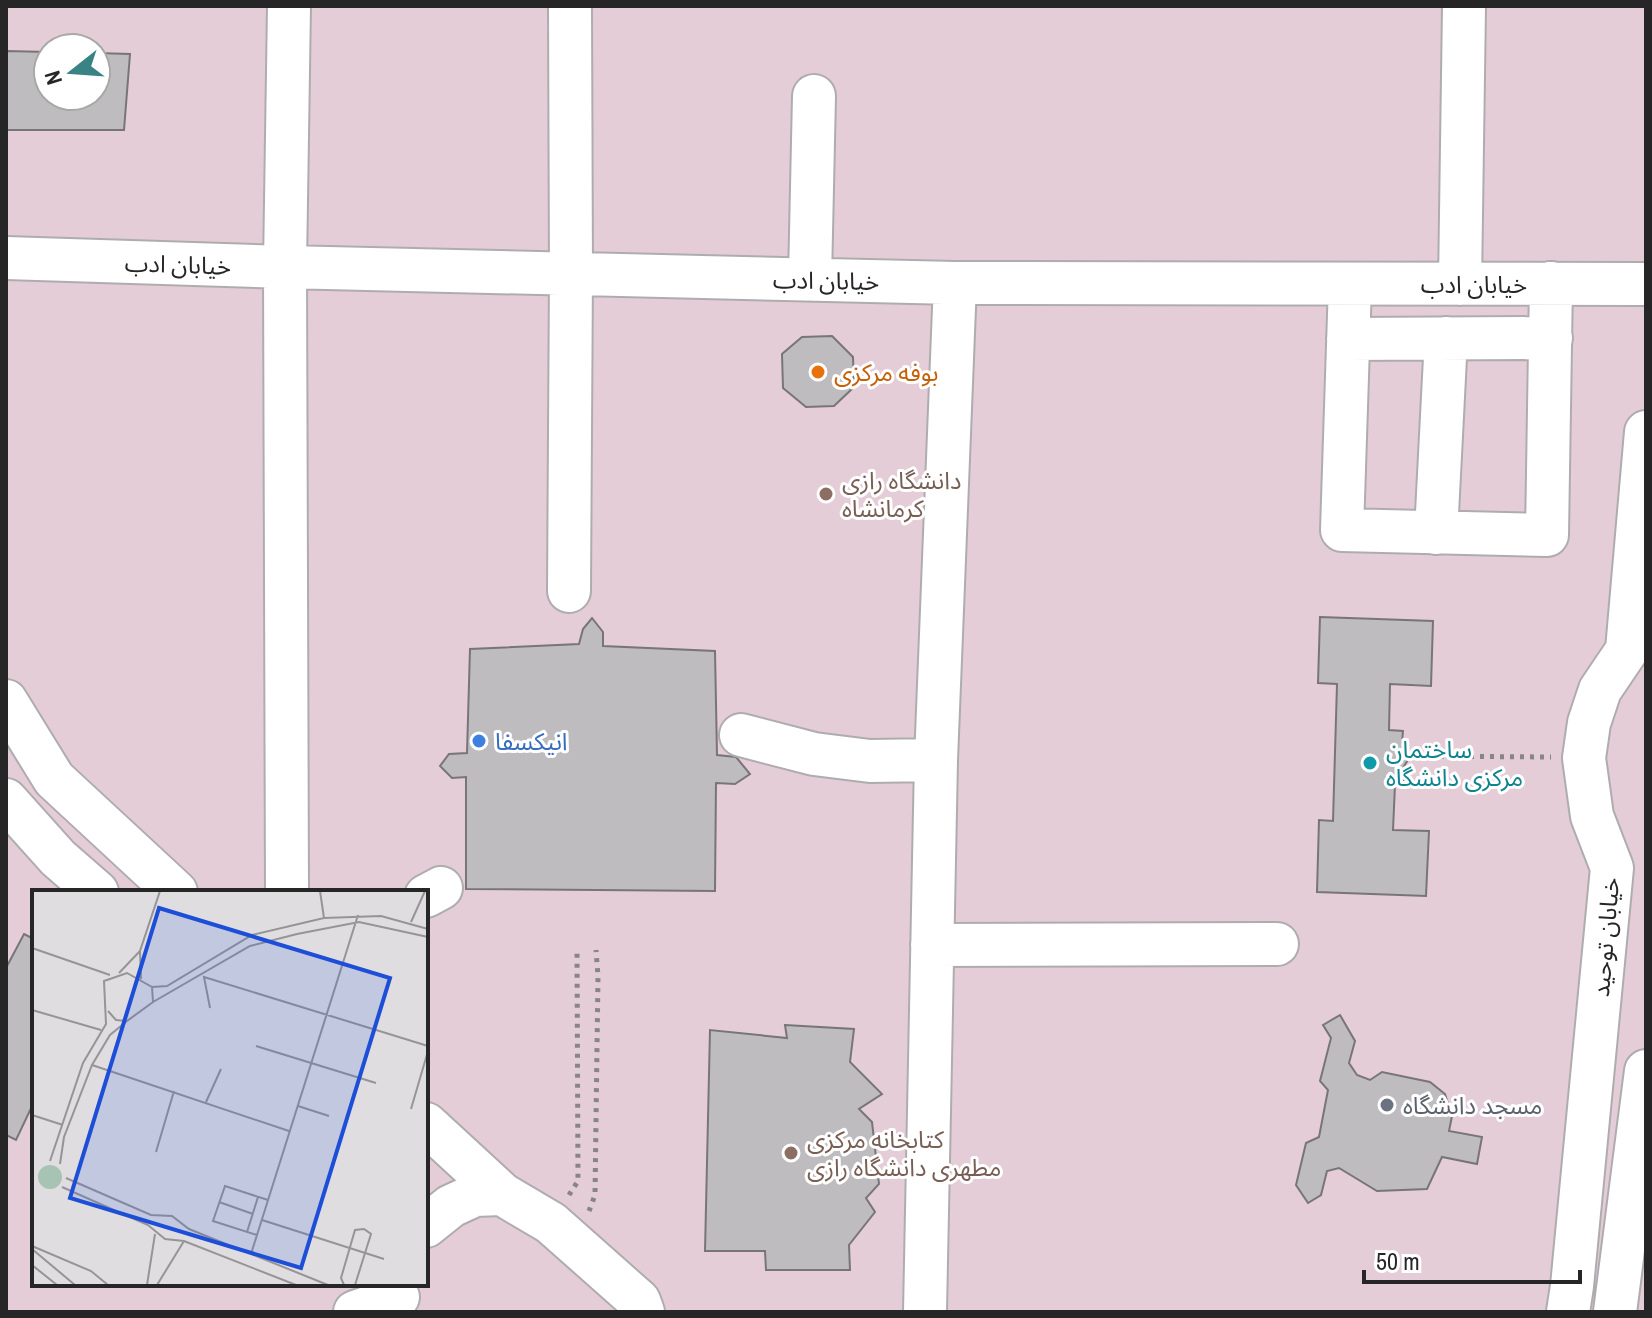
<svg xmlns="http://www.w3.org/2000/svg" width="1652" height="1318" viewBox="0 0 1652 1318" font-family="'Archivo Narrow','Noto Sans Arabic',sans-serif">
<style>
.education{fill:#e5cdd7;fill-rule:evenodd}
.building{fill:#bfbcbf;stroke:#787578;stroke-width:2}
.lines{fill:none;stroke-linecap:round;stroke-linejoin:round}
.minor-casing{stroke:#afacb0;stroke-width:46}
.path{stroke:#878588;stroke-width:5;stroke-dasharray:4 6;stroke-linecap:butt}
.minor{stroke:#fff;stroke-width:42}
.food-dot{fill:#e8710a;stroke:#fff;stroke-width:3}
.education-dot{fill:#8d6e63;stroke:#fff;stroke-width:3}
.shop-dot{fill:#3f7fe0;stroke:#fff;stroke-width:3}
.culture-dot{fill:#0f9aa8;stroke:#fff;stroke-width:3}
.worship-dot{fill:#6b7280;stroke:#fff;stroke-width:3}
.labels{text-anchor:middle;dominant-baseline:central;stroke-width:6;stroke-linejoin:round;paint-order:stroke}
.street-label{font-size:24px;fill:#272627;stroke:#fff}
.food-label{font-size:24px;fill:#c56008;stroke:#fff;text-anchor:start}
.education-label{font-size:24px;fill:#785e54;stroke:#fff;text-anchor:start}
.shop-label{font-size:24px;fill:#366cbe;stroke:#fff;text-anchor:start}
.culture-label{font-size:24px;fill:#0d838f;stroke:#fff;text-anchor:start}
.worship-label{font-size:24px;fill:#5b616d;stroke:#fff;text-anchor:start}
.inset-road{fill:none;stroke:#969497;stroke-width:2}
.view{fill:#1d4ed8;fill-opacity:0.15;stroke:#1d4ed8;stroke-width:4}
.inset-edge{fill:none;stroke:#272627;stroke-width:4}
</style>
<rect width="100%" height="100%" fill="#e0dde1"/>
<path class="education" d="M6,6H1646V1312H6ZM48,48H96V96H48ZM34,892H426V1284H34Z"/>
<path class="building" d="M6,51L48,52V96H96V53L130,54L124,130H6Z
M832,336L853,357L854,387L834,406L806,407L783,388L782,354L802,337Z
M1320,617L1433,621L1431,686L1390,684L1389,730L1403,731L1402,742L1410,756L1402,770L1405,785H1395L1393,830L1429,831L1426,896L1317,892L1319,820L1333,821L1337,684L1318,683Z
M592,618L603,632V646L715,651L717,755L736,757L750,774L735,784L716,783L715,891L466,889V777L452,778L440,766L449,754L467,753L470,649L579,644L583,629Z
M24,934L34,939V1102L16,1140L6,1135V968Z
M1340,1015L1355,1041L1349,1063L1357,1075L1370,1080L1382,1072L1430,1082L1445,1094L1452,1116L1449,1131L1482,1137L1477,1164L1442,1157L1427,1189L1377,1191L1339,1168L1327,1171L1321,1195L1308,1203L1296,1185L1306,1143L1319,1137L1328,1090L1320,1081L1331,1038L1323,1025Z
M785,1025L854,1029L850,1062L882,1094L859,1109L872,1122L879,1184L866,1198L875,1212L849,1245L850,1270H766L765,1251H705L710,1030L787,1038Z"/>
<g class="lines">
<defs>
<path id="minor" d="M6,258L285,267L955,283L1646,284
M810,279L814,96
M1350,284L1342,530L1547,535L1551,283
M1460,284L1464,6
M1348,339L1551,338
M1436,533L1446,338
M569,591L571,273L570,6
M6,701L54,779L176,892
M741,735L814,754L870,761L936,760
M6,800L58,858L97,892
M287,892L285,267L289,6
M426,896L441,888
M932,945L1277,944
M426,1124L502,1194
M426,1226L451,1206L475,1195L502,1194L551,1223L639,1301L643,1312
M355,1312L398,1297
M925,1312L936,760L955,283
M1568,1312L1572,1286L1612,868L1592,816L1584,758L1589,723L1600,690L1627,650L1646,432
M1615,1312L1646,1071"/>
</defs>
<use href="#minor" class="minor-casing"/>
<path class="path" d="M1410,756L1551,757
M569,1195L578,1181L577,951
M589,1211L595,1195L598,976L596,950"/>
<use href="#minor" class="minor"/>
</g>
<circle class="food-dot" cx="818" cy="372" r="8"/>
<g class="education-dot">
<circle cx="826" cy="494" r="8"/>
<circle cx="791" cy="1153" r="8"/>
</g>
<circle class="shop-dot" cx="479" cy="741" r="8"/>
<circle class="culture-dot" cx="1370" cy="763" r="8"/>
<circle class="worship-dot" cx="1387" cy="1105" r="8"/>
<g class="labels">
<g class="street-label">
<text transform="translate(178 264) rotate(2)">خیابان ادب</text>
<text transform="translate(826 280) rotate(1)">خیابان ادب</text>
<text x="1474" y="284">خیابان ادب</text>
<text transform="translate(1605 937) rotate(-85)">خیابان توحید</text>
</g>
<g class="food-label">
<text x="834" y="372">بوفه مرکزی</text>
</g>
<g class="education-label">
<text x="842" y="480">دانشگاه رازی<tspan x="842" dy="28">کرمانشاه</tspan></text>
<text x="807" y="1139">کتابخانه مرکزی<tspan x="807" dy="28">مطهری دانشگاه رازی</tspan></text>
</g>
<g class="shop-label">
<text x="495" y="741">انیکسفا</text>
</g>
<g class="culture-label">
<text x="1386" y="749">ساختمان<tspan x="1386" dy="28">مرکزی دانشگاه</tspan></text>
</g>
<g class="worship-label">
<text x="1403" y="1105">مسجد دانشگاه</text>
</g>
</g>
<g transform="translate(32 890)">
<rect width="396" height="396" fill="#e0dde1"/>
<path d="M6 287a12 12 0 1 1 24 0a12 12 0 1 1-24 0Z" fill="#a6c3b4"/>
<path class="inset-road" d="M288,1L292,28M379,32L393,1M0,58L78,85M87,83L108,61M109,89L108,61L128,1M120,97L135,96L220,45L292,28L349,26L396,39M121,112L218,56L265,44L327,32L396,47M178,118L172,87L396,156M0,120L69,140M224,156L344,193M60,175L257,241M174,212L189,179M266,216L297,226M379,219L396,161M0,225L31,235M124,262L142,201M18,271L51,173L74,134L72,91L95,83L120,97L121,112L95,131L84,130L76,121M28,274L32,247L60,175L78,145L95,131M34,288L119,325L140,326L157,339L296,395M30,297L116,335L133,349L152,351L264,395M187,312L221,324M230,330L352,369M215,342L226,307M225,345L181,331L193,296L236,310M0,356L59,381L76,395M0,359L43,395M219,364L326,25M0,375L25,395M115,395L123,344M125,395L152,351M312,395L309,388L323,340L332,339L339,344L323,395"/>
<path class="view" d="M127,18L358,88L269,378L38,308Z"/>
<rect width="396" height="396" class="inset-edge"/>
</g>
<rect width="1652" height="1318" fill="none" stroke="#272627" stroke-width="16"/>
<g transform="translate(72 72) rotate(253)"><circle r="38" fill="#ffffff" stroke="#a9a8a9" stroke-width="2"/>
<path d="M0-6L14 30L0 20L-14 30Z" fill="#3a8384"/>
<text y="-12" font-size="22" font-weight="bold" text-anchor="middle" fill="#272627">N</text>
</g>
<path d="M1364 1270v12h216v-12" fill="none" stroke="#272627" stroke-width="4"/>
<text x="1376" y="1270" font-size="24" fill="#272627" stroke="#ffffff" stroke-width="6" paint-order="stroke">50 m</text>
</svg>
